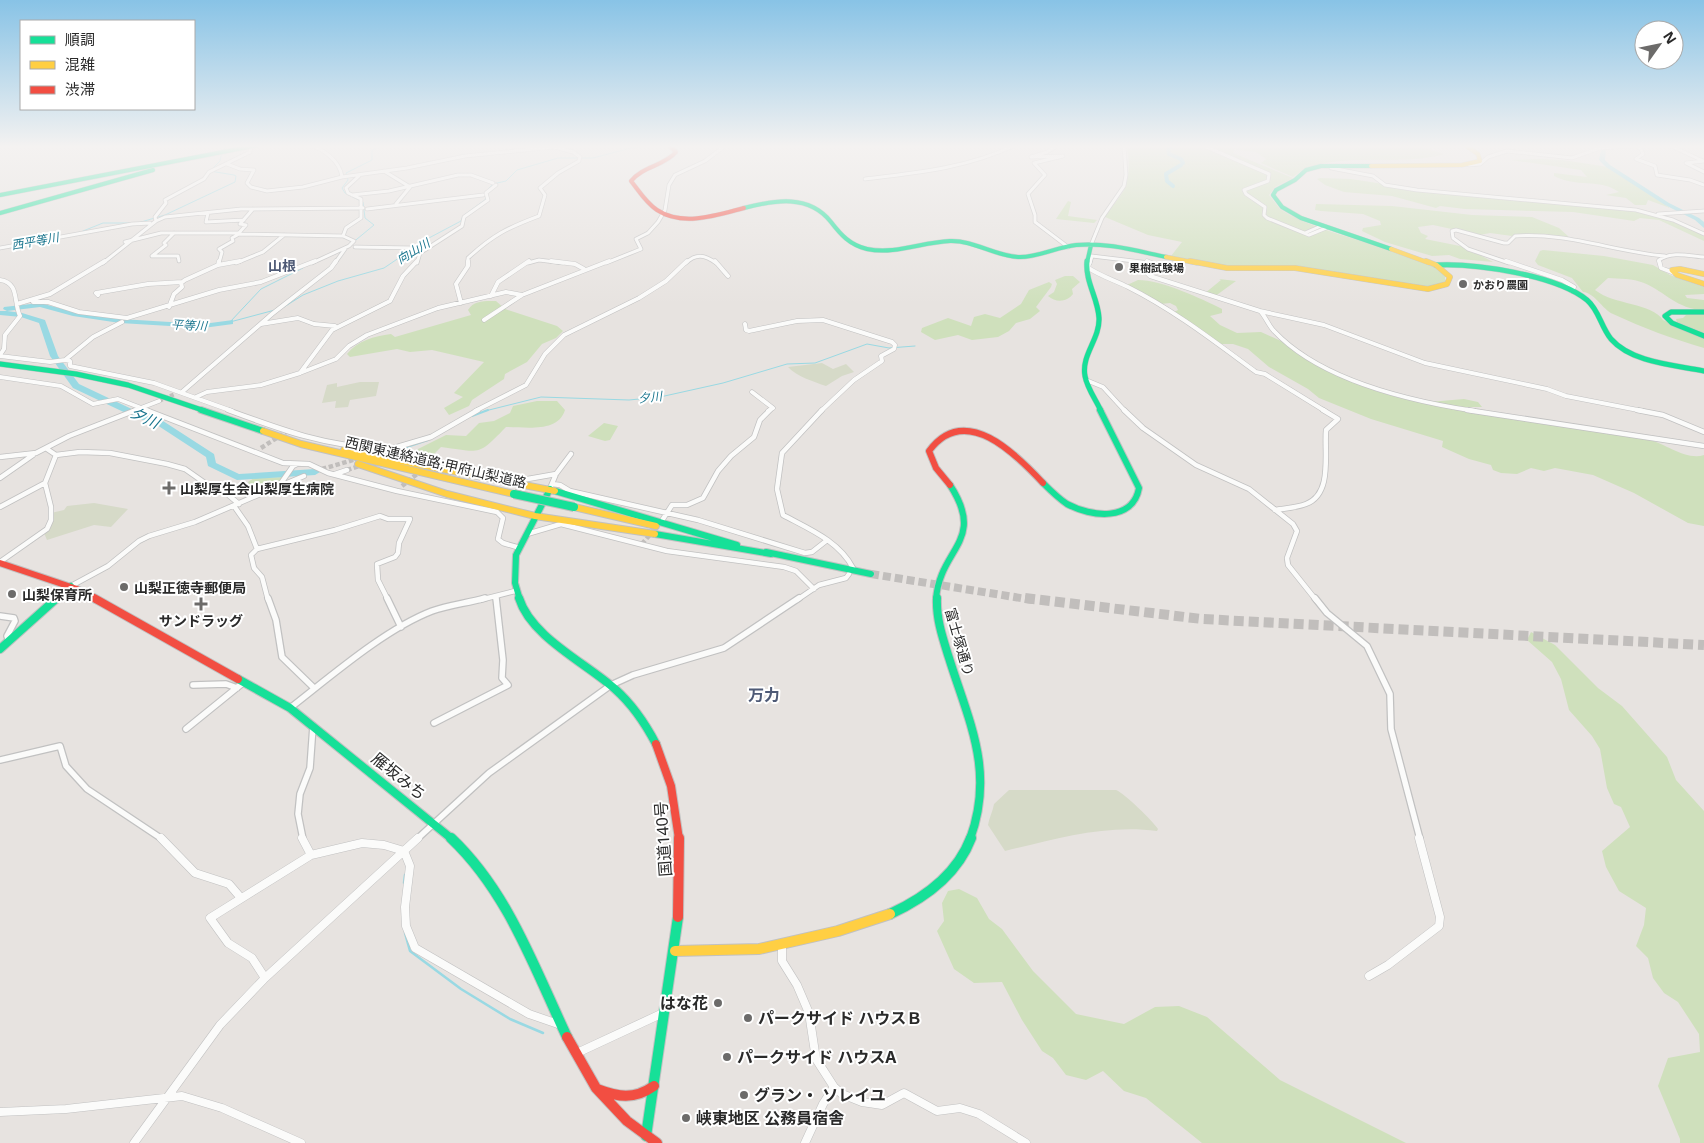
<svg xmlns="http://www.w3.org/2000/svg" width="1704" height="1143" viewBox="0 0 1704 1143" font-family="'Noto Sans','Noto Sans JP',sans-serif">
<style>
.green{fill:#cfe0bc}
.cemetery{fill:#d6dac8}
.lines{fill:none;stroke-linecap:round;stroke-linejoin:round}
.stream-far2{stroke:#99d9e3;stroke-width:1}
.stream-far1{stroke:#99d9e3;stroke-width:2}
.stream{stroke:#99d9e3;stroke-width:2.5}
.canal{stroke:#99d9e3;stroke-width:4}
.river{fill:#99d9e3;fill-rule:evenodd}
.street-tunnel-far1{stroke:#c1bebc;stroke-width:4;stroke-dasharray:4 2;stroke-linecap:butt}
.street-tunnel{stroke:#c1bebc;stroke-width:4.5;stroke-dasharray:4.5 2.5;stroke-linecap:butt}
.highway-tunnel-far1{stroke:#c1bebc;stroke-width:8;stroke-dasharray:8 4;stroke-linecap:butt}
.highway-tunnel{stroke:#c1bebc;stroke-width:10;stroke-dasharray:10 5;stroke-linecap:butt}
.street-far4-casing{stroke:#c1c1c1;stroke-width:4.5}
.street-far3-casing{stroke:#c1c1c1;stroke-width:5}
.street-far2-casing{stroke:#c1c1c1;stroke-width:6}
.street-far1-casing{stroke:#c1c1c1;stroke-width:8}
.street-casing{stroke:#c1c1c1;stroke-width:9}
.fast-far4-casing{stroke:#c1c1c1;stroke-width:5}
.fast-far3-casing{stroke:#c1c1c1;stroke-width:6}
.fast-far2-casing{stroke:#c1c1c1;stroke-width:8}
.fast-far1-casing{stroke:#c1c1c1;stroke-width:10}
.fast-casing{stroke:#c1c1c1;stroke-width:12}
.slow-far3-casing{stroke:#c1c1c1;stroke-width:5}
.slow-far2-casing{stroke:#c1c1c1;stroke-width:6}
.slow-far1-casing{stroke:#c1c1c1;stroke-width:8}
.slow-casing{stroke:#c1c1c1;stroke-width:12}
.jam-far3-casing{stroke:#c1c1c1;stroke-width:5}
.jam-far2-casing{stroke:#c1c1c1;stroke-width:8}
.jam-far1-casing{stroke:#c1c1c1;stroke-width:10}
.jam-casing{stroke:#c1c1c1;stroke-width:12}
.street-far4{stroke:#fbfbfa;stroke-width:3}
.street-far3{stroke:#fbfbfa;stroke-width:4}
.street-far2{stroke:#fbfbfa;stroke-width:4.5}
.street-far1{stroke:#fbfbfa;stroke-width:5.5}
.street{stroke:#fbfbfa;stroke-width:8}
.fast-far4{stroke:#16e098;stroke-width:4}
.fast-far3{stroke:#16e098;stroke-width:5}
.fast-far2{stroke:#16e098;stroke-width:6}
.fast-far1{stroke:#16e098;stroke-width:8}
.fast{stroke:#16e098;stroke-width:10}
.slow-far3{stroke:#ffcf43;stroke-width:4}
.slow-far2{stroke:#ffcf43;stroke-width:5}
.slow-far1{stroke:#ffcf43;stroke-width:6}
.slow{stroke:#ffcf43;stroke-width:10}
.jam-far3{stroke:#f24e42;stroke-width:4}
.jam-far2{stroke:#f24e42;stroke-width:6}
.jam-far1{stroke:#f24e42;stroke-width:8}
.jam{stroke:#f24e42;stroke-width:10}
.fast-bridge-casing{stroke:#bfbebd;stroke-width:10;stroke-linecap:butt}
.fast-bridge{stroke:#16e098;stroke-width:8}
.poi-dot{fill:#6c6b6a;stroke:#fff;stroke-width:2}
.labels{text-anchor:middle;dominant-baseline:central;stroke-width:4;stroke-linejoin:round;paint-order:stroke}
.far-poi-label{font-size:11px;font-weight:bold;fill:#2a2a2a;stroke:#fff;text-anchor:start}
.far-water-label{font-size:12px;font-style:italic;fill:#19758e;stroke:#fff}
.far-quarter-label{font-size:14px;font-weight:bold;fill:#4e5a76;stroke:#fff}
.street-label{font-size:14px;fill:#2a2a2a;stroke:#fff}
.poi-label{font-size:14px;font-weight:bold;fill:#2a2a2a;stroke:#fff;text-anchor:start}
.water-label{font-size:15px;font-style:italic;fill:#19758e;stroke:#fff}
.quarter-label{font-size:16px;font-weight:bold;fill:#4e5a76;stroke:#fff}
.near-street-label{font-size:16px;fill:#2a2a2a;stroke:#fff}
.near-poi-label{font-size:16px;font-weight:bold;fill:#2a2a2a;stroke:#fff;text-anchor:start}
</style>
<rect width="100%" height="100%" fill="#e7e3e0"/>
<path class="green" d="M1125,145H1236L1233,153L1293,178L1275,187L1269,195L1280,209L1288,214C1338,240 1397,245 1445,273V282L1440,285L1423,287L1312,269L1231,267L1171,256L1182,242L1148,235L1105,217C1111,207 1120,198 1125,188C1129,178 1131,154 1125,145Z
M1238,145H1416L1444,154C1400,168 1329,148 1293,177L1261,163L1266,159L1256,152L1236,150Z
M1539,159L1563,160L1608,167L1670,208L1648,200L1646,205H1635L1626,198L1606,195L1619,192C1599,178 1577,188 1554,176V173L1587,177L1581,170L1511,160Z
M1320,178L1351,179L1461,196L1517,199L1642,212L1674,221L1704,235V241L1659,220L1640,218L1634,221L1573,212L1465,209L1440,206L1436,208L1392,196L1344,192L1325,185L1317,179Z
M1068,201L1071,202L1068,216L1097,220L1094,223L1056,219Z
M1316,204L1392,206L1472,215L1532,217L1559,228L1569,237L1515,234L1512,236L1490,233L1480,235L1433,225L1418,227L1421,233L1428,236L1425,239L1465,247L1493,262L1460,259L1449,255L1432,256L1385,242L1362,231L1363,228L1381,225L1380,221L1363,214L1321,211L1315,210Z
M1543,250L1604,256L1653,265L1670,275L1704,287V294L1685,295L1687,298L1704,300V310C1676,309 1666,292 1644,283C1632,278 1620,279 1608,278L1595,290C1614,305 1652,303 1663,320L1704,339V348C1673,339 1643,328 1613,314C1602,309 1595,293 1583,292L1572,278L1538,265L1535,261L1540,251Z
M1065,276H1073L1080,282L1072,289L1073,294C1067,302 1056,303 1048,296L1054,292L1057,284L1055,280Z
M1219,279L1236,281L1214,297L1204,294L1221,280Z
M1138,280C1162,280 1200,298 1222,309V313L1210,316L1220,325L1237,333L1261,332L1281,341L1305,357L1376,391L1400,398L1429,402L1464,399L1478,402L1482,407H1462C1524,418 1588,425 1650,440C1666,444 1687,461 1704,455V526L1688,523L1634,493L1593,475L1555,468L1544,471L1531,468L1517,474L1501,473L1493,470L1491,465L1469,459L1442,447L1443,441L1371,419L1319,398L1308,389L1269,367L1248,349L1233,344H1221L1174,312L1178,310L1176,306L1170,303L1160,304L1127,285Z
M1049,282L1052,284L1051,287L1036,307L1040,311L1030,319L1016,323L1009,331L998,337L972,340L958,335L935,340L921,332L922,328L948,318L971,326L974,317L985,314L1000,318L1021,304L1029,290Z
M496,301L505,309L557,326L563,331L556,338L542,344L527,362L505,374L504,379L472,400L469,406L449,415L444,408L463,397L454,393L484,362L432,350L410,352L397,349L350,357L347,354C357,341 374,336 391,334L395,337L471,315L468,310C474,300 485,301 496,301Z
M1687,314H1704V333L1677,322L1676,319L1683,318Z
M537,401H557L565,410C558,433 526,427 506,427C477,457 481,452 441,447L431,457L416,453L418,449L446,435L466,436L479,423L494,421L510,413L513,406Z
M604,423L618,426L610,440L605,441L588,436Z
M286,477L279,486L263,494L251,488L248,482L254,478Z
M1531,632L1555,645L1598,688L1622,706L1667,757L1676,780L1704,811V1143H1680V1139L1658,1086L1668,1058L1700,1052L1699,1034L1678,1002L1664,993L1653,978L1648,958L1636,946L1644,925L1646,908L1619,891L1606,867L1602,851L1630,827L1621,807L1614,804L1607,788L1600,749L1592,736L1569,710L1561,679L1552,662L1527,640Z
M959,889L977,898L989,919L1002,929L1033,971L1076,1014L1124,1024L1155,1007L1179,1006L1207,1017L1280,1080L1406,1143H1202L1146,1098L1124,1091L1103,1071L1086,1080L1066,1075L1053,1058L1042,1051L1022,1020L1002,982L974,983L954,969L937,931L944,921L942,903L948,891Z"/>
<path class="cemetery" d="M822,363L833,369L846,364L854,372L842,376L826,386C814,382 796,376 788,367Z
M360,382H379L376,396L350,400L348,407L335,408L336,401L322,403L327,385L337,383V387Z
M94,503L128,509L111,527L94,525L47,540L44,533L51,513L64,510L67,506Z
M1009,790H1116C1124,793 1153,821 1158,829L1157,831C1106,824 1055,839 1005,851L988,825C989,818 993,811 994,804Z"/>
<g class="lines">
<path class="stream-far2" d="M141,222L165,215L235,182L236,176L234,175L210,171L220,161L222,151L228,145
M83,231L103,223H134
M335,254L351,244L374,225L365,218L363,202L345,193L342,188L348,180L346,173L372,160V150L387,145
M284,307L303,295L338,281L384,268L427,239L461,221L463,216L486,199L484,193L493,184L506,181L517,170L558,158H593L631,148L662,145
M230,322L275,310
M230,322L261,289L303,268
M485,411L541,397L629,400L660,397L723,383L787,364L815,363L867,344L889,348L915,346"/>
<path class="stream-far1" d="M472,416L488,410
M389,453L428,440"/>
<path class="stream" d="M404,883L405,875
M405,933L410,951L461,989L510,1019L543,1033"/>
<path class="canal" d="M1171,147L1168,149L1169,154L1181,159L1183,163
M1173,186L1167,181L1166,174L1181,165"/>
<path class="river" d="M1596,145H1602L1606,149L1605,160L1610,165L1669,203L1699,218L1704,222V228L1695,220L1665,205L1606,167L1599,160L1601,150Z
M40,303L74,312L120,319L203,324L233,320V324L203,328L120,323L73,316L40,307L7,311L22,313L45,320L58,356L79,384L138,412L163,421L214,454L216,463L239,474L315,469L320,472L315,475L237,480L208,466L206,457L157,425L132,416L73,388L50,356L39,323L21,317L0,315V311H7L3,309L4,307Z"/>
<path class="street-tunnel-far1" d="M159,401L175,394"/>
<path class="street-tunnel" d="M261,448L286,432
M322,469L360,458
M347,470L375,461
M402,486L432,462
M642,544L653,531"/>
<path class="highway-tunnel-far1" d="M871,574L1033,600"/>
<path class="highway-tunnel" d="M1025,598L1202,619L1704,645"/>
<defs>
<path id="street-far4" d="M308,145C323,148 340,161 342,177
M1058,145L1047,152L1031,157L1063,156L1034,163L1045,175L1028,194L1035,215V222L1068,247
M1202,145L1269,174L1268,181L1244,190L1246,194L1265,207L1264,215L1267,218L1309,235L1326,228
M1669,145L1703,161
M1636,146L1641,149L1643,154L1636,159L1655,166L1657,175L1690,180L1704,185
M1704,161L1686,163L1704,172
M227,164L240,169L254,170L247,183L251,187L267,191L303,187L342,177L407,168L465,156L554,147L573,152L580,157L579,161L558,173L540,188L545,195L539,216C507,228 493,235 468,258V263
M1469,165L1480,164L1488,157L1507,151L1572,158L1600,148L1646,145
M1337,166L1331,168L1373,176L1385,185L1417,190L1636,210L1673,220L1704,234
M384,171L410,187L396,204
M865,179C916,173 968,168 1015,145
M352,195L389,191L458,175H471L493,183
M253,209L240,224L246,225L238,234L343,236L354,241L349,246L312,263
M367,209L483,195
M208,213L206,222L244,220
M1658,214L1704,211
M156,221L165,217L241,209L363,208
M174,233L164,243L166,245L152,256H178L179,261
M1305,233L1321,226
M343,236L346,228L361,218V199L348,193L346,188L359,176
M125,242L161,233H238
M1091,245L1102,218L1124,186L1126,175L1124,145
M355,247L413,248
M0,248L132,224L150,223
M103,263L156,221L155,217L166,203L165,200L204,179L209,172L250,152L251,148
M219,263L222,252L219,249L233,241L232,238L239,234
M236,263L263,252L284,235
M335,263L345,249
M417,263L420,253L462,226L464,217L488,200L486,193L496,185
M528,263L539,260L563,263
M606,263L641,249L636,239L648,233L658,222L665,210L669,185L675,175L705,161L726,145
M686,263C696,253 705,255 716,263
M1090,263L1092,256L1150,263
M1509,263L1468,249L1453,238L1452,231L1456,230L1504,243H1508L1515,236C1566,232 1615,252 1665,256
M1660,263L1659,260C1672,251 1689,256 1704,257"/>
<path id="street-far3" d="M551,261L575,264L584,269
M715,261L728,276
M1147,261L1154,264L1147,273L1150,276L1260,311L1324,325L1425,363L1547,389L1566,396L1643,411
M1506,261L1562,280L1574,287L1572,291
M1659,261L1661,268L1674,273
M218,265L240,261
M1087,267C1100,276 1114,280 1128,287C1174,310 1215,342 1256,372L1265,374L1325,411
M1088,267L1090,261
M0,280C20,283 13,302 20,316L5,335L4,349L0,355
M98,295L96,293L148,284L182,282
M491,296L498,282L529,261
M33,302H48L79,312L127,318L219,290L261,282L315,261
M461,303L456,284L468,266V261
M17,304L50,294L105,261
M169,307L174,294L182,287L181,283L185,280L218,265L219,261
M1261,312C1266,318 1269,326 1274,331C1321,381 1409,401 1475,411
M484,320L522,295
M261,324L298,318L314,324L335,326
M745,324L746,330L749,331L797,321L823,320L892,342L895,345L894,349L881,356L882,361L854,380L821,411
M0,356L50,362L65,360L93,337L122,322
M65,360L70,361V366L154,383L232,411
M300,373L332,330L390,301L403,276L417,261
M0,377L61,386L93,404L118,399L149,411
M1086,380L1103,387L1125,411
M182,392L272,314L331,268L336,261
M752,392L773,408L768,411
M196,397L207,392L261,385L300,373L336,359L349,346L367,335L438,308L506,292L522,295L609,261
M133,411L159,401
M475,411L526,385L545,354L564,335L639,298L666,281L687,261"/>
<path id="street-far2" d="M146,410L283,463L309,464L328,473L397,491L497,512L503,518L498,539L503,543L520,548
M228,410C279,429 330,448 385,448
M822,410L782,453L777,489L783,515C809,529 839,541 853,568
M1124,410L1143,428L1196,465L1249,489L1293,524L1297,531L1287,558L1288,565L1316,600
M1467,410L1704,446
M1637,410L1663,415L1704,432
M47,449L56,455L80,452L110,453L167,464L185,469L215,490L226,493L239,504
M380,452L431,437L478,410
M390,456L398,453L522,480L556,474
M0,457L36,453L69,436L136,410
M335,474L347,470
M0,478L33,455
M552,484L560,485L570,491L698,520L805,553L812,552L826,541
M280,486L304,476
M551,486L556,474L571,454
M234,506L248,526L257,549L251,555L254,568L262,577L268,600
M0,507L45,483
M1275,510C1285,508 1296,508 1306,504C1333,494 1324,453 1326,430L1338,419L1323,410
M663,519L672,505H687L703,498L718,471L731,456L754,437L760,420L770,410
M527,534L561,524L667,551L784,567L796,571L814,589
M257,549L335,530L380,516L388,519H410L399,543L398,553L395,557L377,564L378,580L388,600
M0,562L47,529L51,520V507L45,483L56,455
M71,586L108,566L139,541L149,536L195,522L279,486L293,466L297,464
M496,596V600
M480,600L515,591
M797,600L819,585L846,578L849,574"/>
<path id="street-far1" d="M268,598L276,620L282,657L314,688
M387,598L401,627
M1315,598L1327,613L1367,646L1390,694L1391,729L1420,839
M0,616L14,618L15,621L7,636L9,641
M193,685L226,684L237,688
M290,708C330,677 385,629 432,611C449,605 468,603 485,598
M434,723L508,685L502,678L503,660L496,598
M186,729L244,682
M0,760L60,746L66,766L87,789L162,839
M303,839L298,814L300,794L310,768L313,726
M417,839L489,773L611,685L633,675L724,648L799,598"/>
<path id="street" d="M161,838L195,873L229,884L241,898
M302,838L311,855
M782,944V961L797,985L809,1013L816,1059L834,1087L842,1094L862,1102L882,1105L904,1093L937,1111L960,1108L979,1114L1026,1143
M1369,976L1388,965L1439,926L1440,917L1419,838
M265,978L252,958L228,943L210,918L311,855L362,843L384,845L404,851L410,866L405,907L406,926L415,948L529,1014L558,1024
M577,1053L663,1013
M0,1112L66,1109L182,1096L222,1108L301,1143
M134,1143L220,1025L265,978L418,838
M805,1143L823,1104L834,1087"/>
<path id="fast-far4" d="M435,145H475
M1371,166H1321L1306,170L1295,180L1276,190L1273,195L1282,207L1301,218L1391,249
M0,195L259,145
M744,208C775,200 809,194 831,222C841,235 850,245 867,249C895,255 922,242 950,241C974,240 996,257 1020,257C1039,257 1057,247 1076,245C1106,242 1137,251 1166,257
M0,213L153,170
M1087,263L1091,245"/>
<path id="fast-far3" d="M1087,261C1085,282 1098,298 1099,318C1100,339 1081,355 1085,376C1087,388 1096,400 1101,411
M1436,265C1475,263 1556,275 1587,300C1599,310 1601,327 1611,339C1632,363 1675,365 1704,371
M1704,312H1671L1665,316L1672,323L1704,336
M0,364L76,374L128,385L205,411"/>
<path id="fast-far2" d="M201,410L263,431
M1043,483C1050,490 1058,498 1067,504C1091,517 1133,522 1139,488L1100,410
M555,491L737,545
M655,534L771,554
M766,552L871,574
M56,600L71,586
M520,600L515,583L516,555L550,489
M936,600C939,548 987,542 950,485"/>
<path id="fast-far1" d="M519,598C531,637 586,663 615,689C633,705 645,723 656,744
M937,598C936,619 943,639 949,658C969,722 995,771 970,839
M0,649L57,598
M238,679L290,708L452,839"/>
<path id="fast" d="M451,838C508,892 534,967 567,1037
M890,914C925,898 957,875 971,838
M646,1136L678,917"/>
<path id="slow-far3" d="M1371,166L1462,165L1480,161L1478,154L1465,145
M1391,249L1429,263
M1166,257L1197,263"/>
<path id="slow-far2" d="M1190,261L1227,268H1295L1428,289L1447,284L1450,277L1436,265L1426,261
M1704,274L1680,269L1672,270L1677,275L1704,284"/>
<path id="slow-far1" d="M263,431L301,444L514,494
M344,450L555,491
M358,464L447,494L535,516L655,534
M574,507L656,526"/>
<path id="slow" d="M675,951L759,949L838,931L890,914"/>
<path id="jam-far3" d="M669,145L676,152C664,166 643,166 631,181C639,191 646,203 657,210C683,227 717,215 744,208"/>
<path id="jam-far2" d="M950,485L936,468L929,451C965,402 1016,454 1043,483
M0,563L77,589L96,600"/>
<path id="jam-far1" d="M94,598L238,679
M656,744L671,786L679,839"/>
<path id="jam" d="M678,917L679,838
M567,1037L596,1088L627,1121L657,1143
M597,1089C618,1097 634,1100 654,1086"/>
</defs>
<use href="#street-far4" class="street-far4-casing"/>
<use href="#street-far3" class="street-far3-casing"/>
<use href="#street-far2" class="street-far2-casing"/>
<use href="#street-far1" class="street-far1-casing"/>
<use href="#street" class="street-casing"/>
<use href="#fast-far4" class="fast-far4-casing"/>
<use href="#fast-far3" class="fast-far3-casing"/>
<use href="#fast-far2" class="fast-far2-casing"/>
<use href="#fast-far1" class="fast-far1-casing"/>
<use href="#fast" class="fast-casing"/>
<use href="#slow-far3" class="slow-far3-casing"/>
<use href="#slow-far2" class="slow-far2-casing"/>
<use href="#slow-far1" class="slow-far1-casing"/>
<use href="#slow" class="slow-casing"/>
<use href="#jam-far3" class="jam-far3-casing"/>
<use href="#jam-far2" class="jam-far2-casing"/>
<use href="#jam-far1" class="jam-far1-casing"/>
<use href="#jam" class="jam-casing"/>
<use href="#street-far4" class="street-far4"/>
<use href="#street-far3" class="street-far3"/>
<use href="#street-far2" class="street-far2"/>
<use href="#street-far1" class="street-far1"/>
<use href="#street" class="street"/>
<use href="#fast-far4" class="fast-far4"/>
<use href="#fast-far3" class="fast-far3"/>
<use href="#fast-far2" class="fast-far2"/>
<use href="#fast-far1" class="fast-far1"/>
<use href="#fast" class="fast"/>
<use href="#slow-far3" class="slow-far3"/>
<use href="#slow-far2" class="slow-far2"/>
<use href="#slow-far1" class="slow-far1"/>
<use href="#slow" class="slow"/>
<use href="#jam-far3" class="jam-far3"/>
<use href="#jam-far2" class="jam-far2"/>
<use href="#jam-far1" class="jam-far1"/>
<use href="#jam" class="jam"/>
<defs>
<path id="fast-bridge" d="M514,494L574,507"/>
</defs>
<use href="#fast-bridge" class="fast-bridge-casing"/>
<use href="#fast-bridge" class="fast-bridge"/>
</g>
<linearGradient id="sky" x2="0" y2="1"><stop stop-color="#88c3e6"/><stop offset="0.48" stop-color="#f4f2f1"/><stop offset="1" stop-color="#f4f2f1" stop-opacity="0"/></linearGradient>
<rect width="1704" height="305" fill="url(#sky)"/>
<g class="poi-dot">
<circle cx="1119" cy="267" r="5"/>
<circle cx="1463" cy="284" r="5"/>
<path d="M166.5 480.5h5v5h5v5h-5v5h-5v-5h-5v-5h5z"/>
<circle cx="124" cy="587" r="5"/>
<circle cx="12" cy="594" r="5"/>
<path d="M198.5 596.5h5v5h5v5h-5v5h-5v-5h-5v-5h5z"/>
<circle cx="718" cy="1003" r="5"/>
<circle cx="748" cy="1018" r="5"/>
<circle cx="727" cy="1057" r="5"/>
<circle cx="744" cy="1095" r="5"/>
<circle cx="686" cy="1118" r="5"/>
</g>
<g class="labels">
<g class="far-poi-label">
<text x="1129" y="267">果樹試験場</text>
<text x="1473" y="284">かおり農園</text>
</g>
<g class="far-water-label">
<text transform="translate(35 241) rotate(-10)">西平等川</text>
<text transform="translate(413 251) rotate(-31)">向山川</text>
<text transform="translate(189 325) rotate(3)">平等川</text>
<text transform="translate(650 397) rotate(-6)">夕川</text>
</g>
<g class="far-quarter-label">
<text x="282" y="265">山根</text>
</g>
<g class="street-label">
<text transform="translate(436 462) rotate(13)">西関東連絡道路;甲府山梨道路</text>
<text transform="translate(960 642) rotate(74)">富士塚通り</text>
</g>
<g class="poi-label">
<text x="180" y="488">山梨厚生会山梨厚生病院</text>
<text x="134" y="587">山梨正徳寺郵便局</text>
<text x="22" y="594">山梨保育所</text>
<text x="201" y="620" text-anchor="middle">サンドラッグ</text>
</g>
<g class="water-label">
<text transform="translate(145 417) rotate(25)">夕川</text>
</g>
<g class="quarter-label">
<text x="764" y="695">万力</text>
</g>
<g class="near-street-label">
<text transform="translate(399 776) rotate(39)">雁坂みち</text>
<text transform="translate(663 839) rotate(-94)">国道140号</text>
</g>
<g class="near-poi-label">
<text x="708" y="1003" text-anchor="end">はな花</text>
<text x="758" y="1018">パークサイド ハウスＢ</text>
<text x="737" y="1057">パークサイド ハウスA</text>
<text x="754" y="1095">グラン・ ソレイユ</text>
<text x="696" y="1118">峡東地区 公務員宿舎</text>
</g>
</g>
<rect x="20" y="20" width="175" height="90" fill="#ffffff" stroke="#aaaaaa"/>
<rect x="30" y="36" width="25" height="8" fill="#16e098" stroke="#aaaaaa"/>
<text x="65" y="45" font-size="15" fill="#2a2a2a">順調</text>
<rect x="30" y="61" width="25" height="8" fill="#ffcf43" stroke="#aaaaaa"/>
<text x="65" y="70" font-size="15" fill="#2a2a2a">混雑</text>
<rect x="30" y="86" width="25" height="8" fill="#f24e42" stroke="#aaaaaa"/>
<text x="65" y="95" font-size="15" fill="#2a2a2a">渋滞</text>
<g transform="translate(1659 45) rotate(57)"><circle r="24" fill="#ffffff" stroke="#aaaaaa"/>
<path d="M0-4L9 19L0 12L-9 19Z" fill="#6c6b6a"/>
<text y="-8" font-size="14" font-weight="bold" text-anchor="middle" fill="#2a2a2a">N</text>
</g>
</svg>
